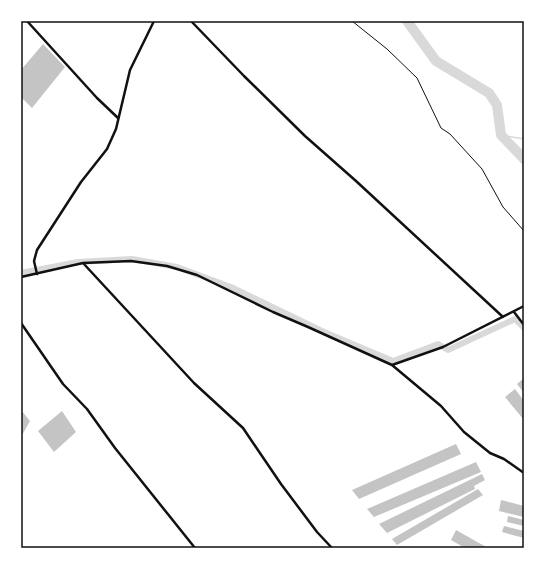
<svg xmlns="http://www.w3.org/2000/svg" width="545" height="569" viewBox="0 0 545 569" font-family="Karla,sans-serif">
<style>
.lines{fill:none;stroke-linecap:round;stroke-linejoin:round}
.stream{stroke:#d9d9d9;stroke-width:1.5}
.canal{stroke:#d9d9d9;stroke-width:6}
.river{stroke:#d9d9d9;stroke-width:10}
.building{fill:#c4c4c4}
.service{stroke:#111;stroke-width:1}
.minor{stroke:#111;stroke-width:2.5}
.neatline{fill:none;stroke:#111;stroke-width:1.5}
</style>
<rect width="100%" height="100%" fill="#fff"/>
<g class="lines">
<path class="stream" d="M501,135L524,139"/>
<path class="canal" d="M21,273L78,262L132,259L177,267L231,287L322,331L393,361L438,344L448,350L515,319L524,328"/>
<path class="river" d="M407,21L436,61L489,93L497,105L501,135L524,159"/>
</g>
<path class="building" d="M43,44L65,67L32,108L21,97V70Z
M524,378V393L517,384Z
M515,389L524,401V420L505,397Z
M21,410L30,421L21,437Z
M62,411L76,432L54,452L38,431Z
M456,444L461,454L359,499L352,490Z
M476,462L481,472L374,517L367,509Z
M482,474L485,480L474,486L475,489L387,533L379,524Z
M478,489L483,495L397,545L392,539Z
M501,500L524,506V517L499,511Z
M508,516L524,520V526L507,522Z
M504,526L524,531V538L502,532Z
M456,530L488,548H465L451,540Z"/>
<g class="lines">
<path class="service" d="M352,21L387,49L417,78L441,128L450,134L482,169L503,207L524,231"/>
<path class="minor" d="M27,21L97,98L118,118
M191,21L244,76L305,136L356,181L503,317
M83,263L194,383L243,428L281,484L317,532L332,548
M37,274L34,261L37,250L81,182L107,149L116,129L130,70L154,21
M21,277L83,263L131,261L167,266L197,275L273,312L308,327L392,365L441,406L464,432L490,453L504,459L524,473
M514,312L524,325
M21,323L63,384L87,409L115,448L195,548
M392,365L443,347L524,306"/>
</g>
<rect width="545" height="569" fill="none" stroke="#ffffff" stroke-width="44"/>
<rect x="22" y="22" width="501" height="525" class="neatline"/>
</svg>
